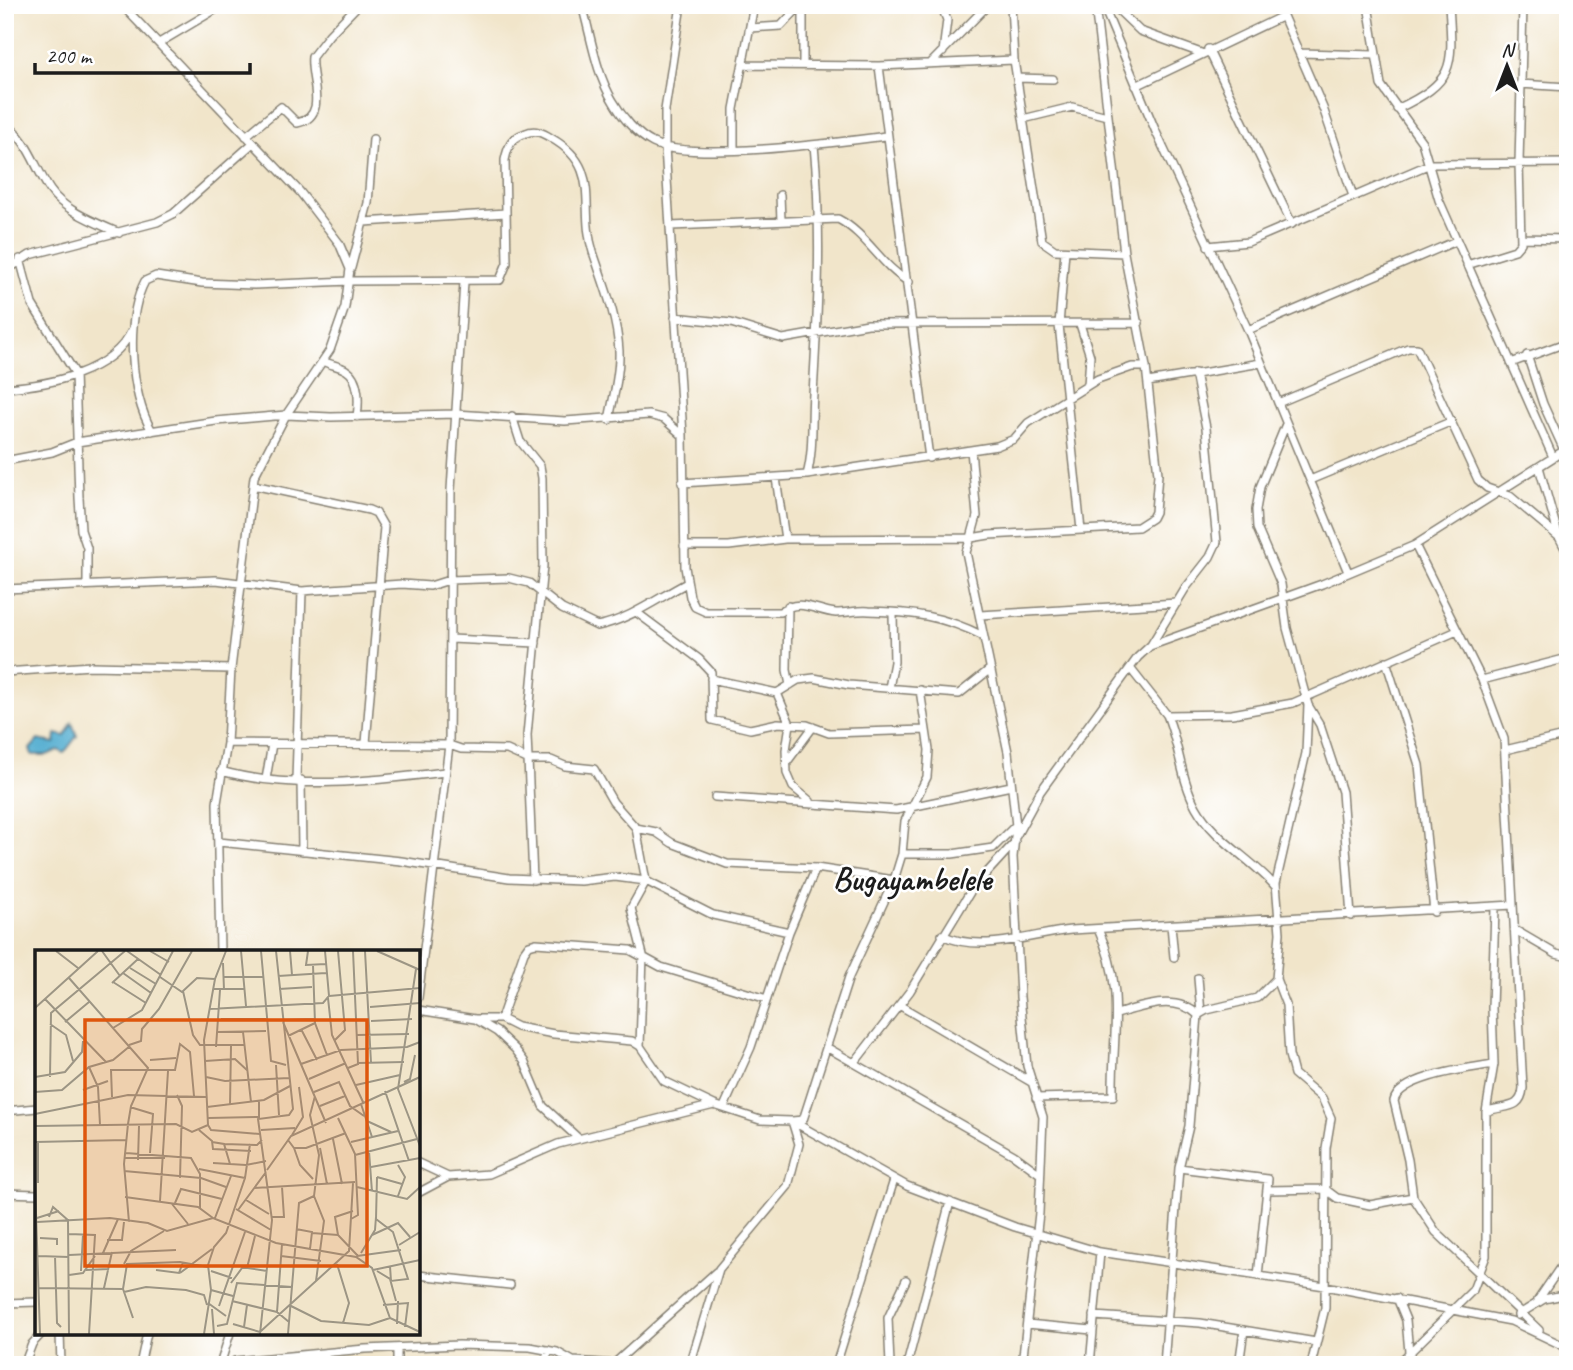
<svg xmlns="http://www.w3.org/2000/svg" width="1573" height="1370" viewBox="0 0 1573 1370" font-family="Caveat,sans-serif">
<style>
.water{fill:#52add0;stroke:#376476;stroke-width:2}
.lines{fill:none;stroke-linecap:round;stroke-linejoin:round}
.minor-casing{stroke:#868073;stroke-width:10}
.minor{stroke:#fff;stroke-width:7}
.labels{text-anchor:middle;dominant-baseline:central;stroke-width:5;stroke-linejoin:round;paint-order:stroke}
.quarter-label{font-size:33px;font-weight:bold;fill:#1c1c1c;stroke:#fff}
.inset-road{fill:none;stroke:#9c9584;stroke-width:2}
.view{fill:#de560d;fill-opacity:0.15;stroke:#de560d;stroke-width:3.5}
.inset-edge{fill:none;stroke:#1c1c1c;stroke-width:3.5}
</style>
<rect width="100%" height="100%" fill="#fff"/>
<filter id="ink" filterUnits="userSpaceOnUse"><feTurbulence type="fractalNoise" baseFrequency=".0143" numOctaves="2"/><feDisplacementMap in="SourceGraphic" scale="14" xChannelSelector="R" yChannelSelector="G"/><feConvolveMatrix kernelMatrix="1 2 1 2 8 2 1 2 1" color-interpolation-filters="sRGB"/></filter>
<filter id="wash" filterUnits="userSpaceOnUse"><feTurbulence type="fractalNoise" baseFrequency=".00686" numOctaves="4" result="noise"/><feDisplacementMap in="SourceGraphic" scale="28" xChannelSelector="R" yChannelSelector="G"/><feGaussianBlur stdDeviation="1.57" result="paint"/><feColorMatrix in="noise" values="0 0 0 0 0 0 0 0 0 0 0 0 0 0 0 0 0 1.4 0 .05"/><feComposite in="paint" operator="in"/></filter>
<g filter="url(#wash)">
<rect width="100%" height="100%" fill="#f1e5ca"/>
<path class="water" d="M72,723L77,736L64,753L58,750L47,755H32L30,749L38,740L55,743L56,734L65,736Z"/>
</g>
<g filter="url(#ink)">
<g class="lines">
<defs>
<path id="minor" d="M122,5L300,192L339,243L350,269L345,307L330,350L286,415L254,477L231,669L227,743L217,803L220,952
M582,5C591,36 596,74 613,101C622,117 637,135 653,143C692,162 839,142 886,136
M681,5L665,110V147L683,435L685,567L690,597L695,607L706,612H780C800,597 815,611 836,613C847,613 858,610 869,611C912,612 944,616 983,636
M803,5V65
M941,5L947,20L943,52
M1011,5L1014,60L1042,241L1055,250L1124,253
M1103,5L1156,132L1248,330L1348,572
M1113,5L1140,31L1201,53
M1282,5L1283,16L1323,108L1353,196
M1368,5L1381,85L1422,142L1439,200L1553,457
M750,28L781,26L801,5
M159,43L223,5
M1208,49L1292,224
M1300,53L1375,55
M932,62L988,5
M745,65L879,66L1014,60
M879,66L929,458
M1017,78L1053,79
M1520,84L1568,87
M1136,86L1283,16
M1397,109C1456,81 1453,67 1449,5
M1023,119L1072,107L1107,116
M5,123C29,141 34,166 50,190C64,211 97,223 119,233
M246,136L281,107L297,123C330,117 309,77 312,57L329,35L358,5
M734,149V109L754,5
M780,195L781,221
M364,222L506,213
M671,226L838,219C867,234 881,266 909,282
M1521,238L1568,239
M1561,238L1568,256
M1208,246L1248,242L1430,164L1568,163
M1065,251L1059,325L1081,530
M20,259L32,304L75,373L79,498L81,530L87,548V584
M1467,265L1515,250L1521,243L1519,163L1523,5
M351,268L368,203L373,139
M5,271L30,255L157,222L173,214L253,143
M675,317L731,323L783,339L868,324L1139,323
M1080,324L1090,356L1088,385
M1248,330L1456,241
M1527,355L1543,404L1564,450
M325,362C331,365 340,366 346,370C360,378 359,403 357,417
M1511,363L1568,342
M1148,382L1261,363
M5,388C49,385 112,373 132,330
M1278,403L1408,348H1417L1478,480L1487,488L1510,496L1559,537
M512,416L520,441L540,466L542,478L543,566L527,735L533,880
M152,431C130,394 125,319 145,281L156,276L202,283L254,285L350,281L500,280L507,263L505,160C508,146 511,138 526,133C535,129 543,133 551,138C604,168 578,206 593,252C604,285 617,316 619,351C620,374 613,398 609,420
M5,461L52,452L77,442L216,421L286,415L331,417L456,414L565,421L649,415L664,419L682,435
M1539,467L1559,537L1568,554
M807,475C814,449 811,421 813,394C818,312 822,227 814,145
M776,478L785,539
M1310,480L1450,422
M682,483L807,475L997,446L1014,439L1028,423L1098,379L1132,367H1146
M253,485L369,510L376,513L384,527L366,743
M1415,545L1482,680L1504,739L1523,1088C1521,1112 1503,1104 1486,1112
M684,546H729L785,539L971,538L977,516L971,450
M5,589L216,580L302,591L402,584L430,586L449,580L509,578L529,583L562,609L597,626C629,620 658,598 687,583
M788,606L787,670L790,685
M636,612L699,659L711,672L712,720L750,729L778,723L807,725L829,733L925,730
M980,615L1177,603
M451,639L536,643
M1151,645L1185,589L1210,557L1217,542L1206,428L1195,373
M1386,661L1419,765L1434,912
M1130,668L1167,715L1232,714L1293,703L1457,631
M5,672L91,666L231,669
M711,679L777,693L790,724L786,750L787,773L793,787L810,801
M1482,680L1568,658
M889,688L894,662L893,614
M777,693L798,680L814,678L849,685L959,694L989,670
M1308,705L1320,725L1342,792L1351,916
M1167,715C1179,744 1181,780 1196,807C1215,841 1251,858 1276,887
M227,743L449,745L461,749L507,750L529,760H551L565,766L594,769L613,802L636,828L646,881L631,908L643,955L640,1046
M1505,750L1568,735
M787,762L813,727
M221,771C292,791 373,781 445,772
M266,779L272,744
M296,780L302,591
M301,780L302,851
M715,797L896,810L1011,786
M636,828L656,832L672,843L727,864L816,868L894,880
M1016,836L1040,792L1138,657L1150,646L1322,584L1415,545L1568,448
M219,842L401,861L509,878L581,881L615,877L646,881L713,915L789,932
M902,854H952L993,848L1015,826
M1171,925L1174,957
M1515,930L1556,954L1568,957
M942,935C981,954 1031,934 1071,930L1513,905
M1198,978L1201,1013
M1276,979L1286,1005L1289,1055L1294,1074L1322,1098L1331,1118L1326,1148L1325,1308L1311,1365
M418,998L449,745L451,490L464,282
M899,1005L1031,1082
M418,1010L475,1019H501L517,1027L554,1034L632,1041L640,1046L664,1081L714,1105
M1117,1014C1143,1006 1176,994 1198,1015
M501,1019L524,952L529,945L536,943L630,950L661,967L767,999
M477,1020L497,1032L515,1049L524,1061L543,1106L578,1138
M828,1048L1014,1155L1040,1174
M855,1062L910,991L972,889L1015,842
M1494,1064C1471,1068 1400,1076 1394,1101L1408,1160L1413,1197L1436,1232L1539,1330
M1036,1098L1113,1096C1112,1033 1126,989 1098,929
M724,1107L751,1047L789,932L816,868
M5,1111L37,1108
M418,1163L448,1177L489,1174L558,1144L714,1105L760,1120L792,1121L907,1186L1015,1227L1100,1252L1325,1286L1511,1321L1568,1348
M1179,1168L1268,1179L1258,1276
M1267,1190L1325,1189L1337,1198L1370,1205L1413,1197
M5,1193L37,1194
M418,1193L448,1177
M418,1275L510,1285
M1397,1298L1406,1320L1409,1352
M1538,1300L1568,1256
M5,1303L37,1302
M1518,1315L1544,1299L1568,1294
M1094,1316L1200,1323L1316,1342
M1027,1324L1092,1330
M60,1333L61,1365
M616,1362L716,1272
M24,1365L32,1344L42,1333
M140,1365L147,1333
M220,1365L230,1333
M230,1365L235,1361L365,1349L459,1345L530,1347L557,1352L573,1361L631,1365
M397,1365V1349
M545,1365L548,1350
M690,1365L719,1269L788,1186L799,1144L792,1121L803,1120L849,977L894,880L902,854L905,821L927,777L929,750L920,690
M836,1365L894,1180
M890,1365L888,1318L906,1280
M907,1365L950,1202
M1022,1365L1039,1213L1043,1117L1027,1066L1020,997L1013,857L1016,826L1008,752L966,552L971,538L989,535L1138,527L1152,518L1155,512L1158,474L1146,367L1124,253L1095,5
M1090,1365L1100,1252
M1164,1365L1179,1168L1189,1126L1198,1015L1207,1010L1257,998L1276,979L1280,933L1276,883L1306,753L1308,705L1287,628L1281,584L1257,528L1256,510L1260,487L1286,424
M1239,1365L1244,1330
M1397,1365L1473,1290L1486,1256V1112L1494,1064L1492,1008L1495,908"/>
</defs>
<use href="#minor" class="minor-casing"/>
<use href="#minor" class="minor"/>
</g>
</g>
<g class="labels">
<g class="quarter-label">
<text x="912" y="879">Bugayambelele</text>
</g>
</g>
<g transform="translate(35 950)">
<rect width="385" height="385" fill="#f1e5ca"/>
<path class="inset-road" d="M21,1L43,18M67,1L85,26M92,1L126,25M115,1L134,12M191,1L180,29L169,90L173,175L176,180L225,184M206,1L211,56M226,1L236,111L251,115M255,1L257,25M273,1L271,15L291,14M330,1L336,113M342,1L385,20M188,13L189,40M278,15L280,73L292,105M95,18L121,34M381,19L363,139L385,196M88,23L116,43M243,26L291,23M125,27L147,42L162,28L180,29M189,27H228M34,28L113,118L96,156L93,174L89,214L94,272M78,32L111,53M77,33L103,9M178,39H209M244,39L277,37M148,41L158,85L165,95H209M294,46L385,38M293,48L297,85L328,152M10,49L71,112M335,57L385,53M0,58L63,1M174,59L288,53L294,46L290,1M186,69H231M247,70L279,69M336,71L377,69M30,72L54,52M248,72L291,173M15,74L31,85L38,111M78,78L107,60L138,1M266,79L282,110M183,82L231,81M208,82L216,152M322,85L374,84M253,86L280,73M300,90L310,80L303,1M94,95L106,91L107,79L124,59L157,1M181,97L185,40M115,110L141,108M170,111L200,109L213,121M323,113L369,112M266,114L306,100L372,97L385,92M241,115L244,165M54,117L63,137L65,175M313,118L323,114L318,1M0,127L30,122L47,102L48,91M15,127L16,63L90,1M171,127L190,131L254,128M274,129L311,113M369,132L375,129L380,105M321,135L365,125M48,140L73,131M350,141L374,211M0,142L27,140L54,117L78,110L95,96M279,142L304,132L315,156L329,166M142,145L147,156L145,228M77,147L76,120H140L145,94L155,102L159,146M326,154L337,187M195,155L196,96M285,156L310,146M95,157L118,164L115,203M172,157L229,150L255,136M0,164L93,145L171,147M173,168L224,167V151M303,168L320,204L323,265L316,269M332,171L356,182M0,176L141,174L157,182L173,175M164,180L177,191L178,199L216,201M226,180L260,178M257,185L268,167L264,137M298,189L307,234M253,190L259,198H271L311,183M0,192L91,190M3,192V233M177,192L189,194L195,214M316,192L363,181M189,194L222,195L227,190M259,198L265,215L278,229M285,198L292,234M334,201L337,242M91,203L156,208L165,224V258M320,205L382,189M89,208H130M103,210L104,176M178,213L211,215L231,211M363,215L370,227L363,246M336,217L385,208M164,219L210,228M232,220L256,186L385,127M89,221L166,228L191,237M342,227L341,269L358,282L373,329L356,331L355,316M342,227L367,234M0,232L5,384M322,237L372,249L385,237M219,238L320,232M279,246L289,271L281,331M90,247L163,257L178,268M211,250L234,264M125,251L133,121M140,253L146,239L187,249M137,254L153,274M201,259L236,280M203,260L231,222M318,261L300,267L303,285L323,306M14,267L18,257L34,271M236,267H249L247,237M2,268L24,261M180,268L196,226M33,271L34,384M2,272L75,268L113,273L132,281L178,268L241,293L321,307L337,318L355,368L385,382M261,279L277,282L275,299M277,283L303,285M34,284L60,285L54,384M337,285L363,273L375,287M220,286L212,318L232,321M5,288L22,289V295M72,290H87L89,272M247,294L242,362L254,372M364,295L385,282M68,303L83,269M326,303L340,280L341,267M34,305L141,300M3,306L34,307M20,306L22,373L26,377M246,306L286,311M322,306L366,300M89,314L96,301L129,281M302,314L314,353L308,373M51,320L74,319M121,320L144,323L148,312M338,320L385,310M46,321L48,284M176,321L197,328M342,321L355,329L361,351M145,323L177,299M34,325L48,323L60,306M196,333L207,318H212M4,338L88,339M69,338L77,302M176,340L198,346M89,342L111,337L151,340L169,345L172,355M197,351L242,362M173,353L191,366M348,355L373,353L370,377M184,356L210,282M256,356L286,371L334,375L355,368M177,359L179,384M98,368L88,339L92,314L145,312L173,317M198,374L225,382M362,374L363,351M182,376L192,374L202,333L257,337M209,377L212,355M226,381L314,301L318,233M169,384L176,340L173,315L179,297L191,283L210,228L215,194M225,384L237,270L223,169L254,165L258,159L241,1M253,384L264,253L279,246L284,205L275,165L280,146"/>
<path class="view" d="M50,70H332V316H50Z"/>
<rect width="385" height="385" class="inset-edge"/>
</g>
<rect width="1573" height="1370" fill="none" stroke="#fff" stroke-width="28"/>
<g transform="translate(1507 66)" stroke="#ffffff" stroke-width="5" paint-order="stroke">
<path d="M0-5L12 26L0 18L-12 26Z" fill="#1c1c1c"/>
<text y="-10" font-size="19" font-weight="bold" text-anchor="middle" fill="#1c1c1c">N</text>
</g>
<path d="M35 63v10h215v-10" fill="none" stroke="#1c1c1c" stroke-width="3.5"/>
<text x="46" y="63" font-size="21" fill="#1c1c1c" stroke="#ffffff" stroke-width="5" paint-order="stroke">200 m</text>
</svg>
